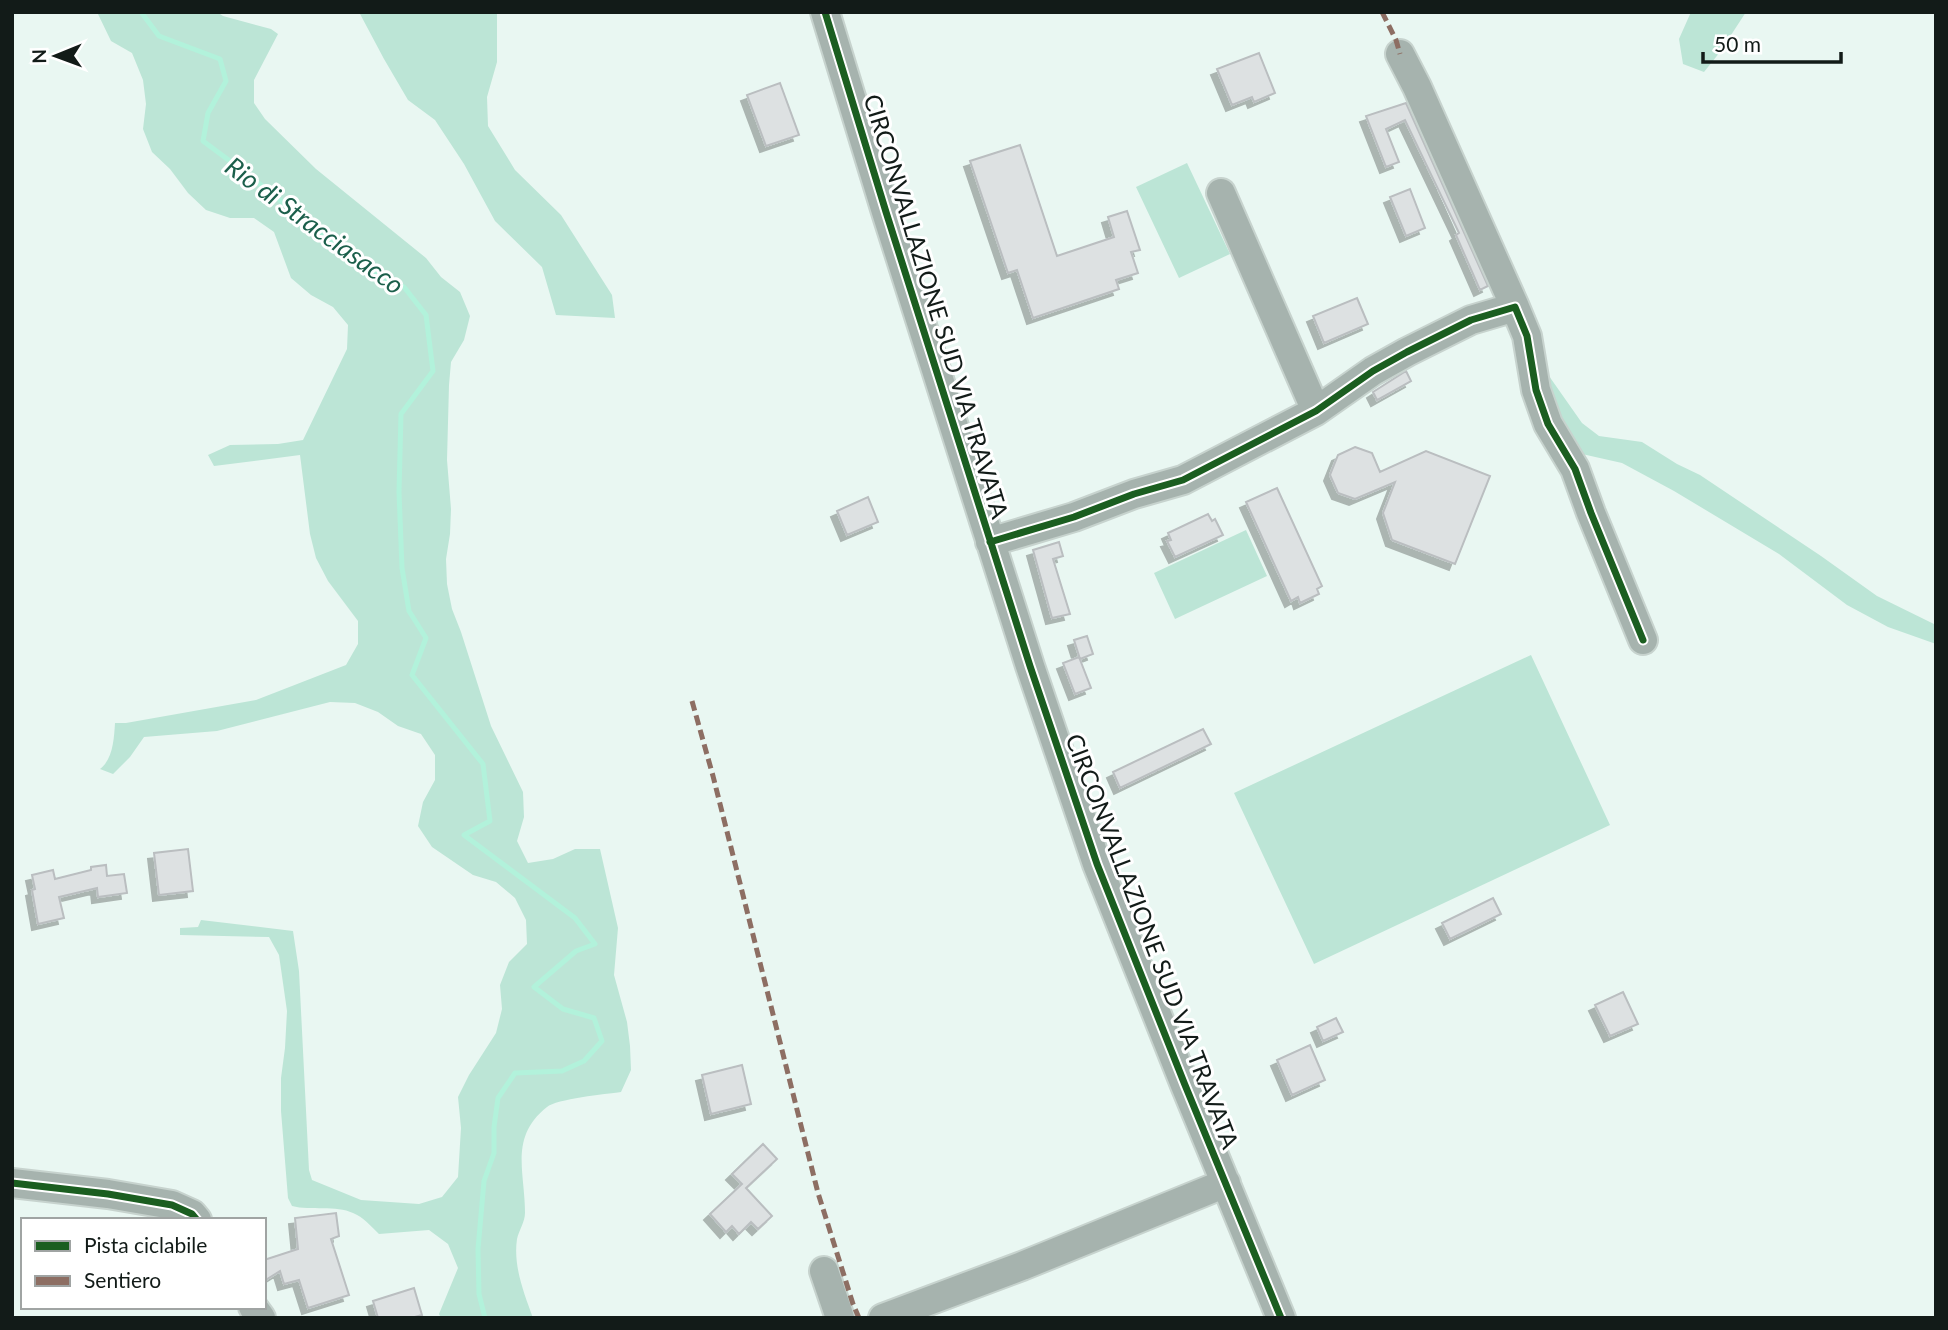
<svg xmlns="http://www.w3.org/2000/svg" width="1948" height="1330" viewBox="0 0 1948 1330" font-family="Lato,sans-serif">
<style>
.green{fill:#bce5d6}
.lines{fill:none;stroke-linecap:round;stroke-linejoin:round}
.stream{stroke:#b2f2db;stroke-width:5}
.building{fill:#dde1e2;stroke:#babec0;stroke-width:2;filter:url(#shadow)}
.minor-casing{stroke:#c7d3ce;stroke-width:32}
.minor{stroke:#a6b3ae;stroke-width:28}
.quiet{stroke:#8d6e63;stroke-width:5;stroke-dasharray:10 5;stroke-linecap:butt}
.cycleway-casing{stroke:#fff;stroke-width:11}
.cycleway{stroke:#1b5e20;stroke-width:7}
.labels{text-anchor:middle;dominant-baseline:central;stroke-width:6;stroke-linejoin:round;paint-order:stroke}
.street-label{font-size:24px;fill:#121b18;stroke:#fff}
.water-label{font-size:26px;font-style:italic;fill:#1b5f4b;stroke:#fff}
</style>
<defs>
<filter id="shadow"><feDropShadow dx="-6" dy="6" stdDeviation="0" flood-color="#0004"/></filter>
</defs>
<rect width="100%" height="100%" fill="#e9f7f2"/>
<path class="green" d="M97,12H217L223,16L271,29L278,34L254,80V103L265,119L316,169L426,258L441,277L460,292L470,316L464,340L451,362L449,385L447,460L451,509L450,534L446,559L447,584L452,609L461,632L491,726L523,792L524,817L517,841L528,863L553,859L575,849H600L618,928L614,975L627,1022L630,1046L631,1070L621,1092C606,1094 556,1099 547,1107C509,1137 525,1172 525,1213C525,1222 519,1230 517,1239C513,1266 524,1293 533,1318H441L439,1314L458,1268L448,1244L429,1230L379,1234C371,1226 363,1217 353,1213C336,1205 311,1211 292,1206L288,1198L281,1111V1078L285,1048L287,1011L279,955L269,937L180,935V928L198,927L201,920L293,931L299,971L309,1170L312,1180L361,1200L419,1204L442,1197L458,1177L461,1128L458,1097L469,1075L496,1033L502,1009L500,985L509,962L527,944L526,920L515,898L496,882L473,875L432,847L418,826L423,802L435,780V755L421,734L398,726L378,712L355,703L330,702L217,731L144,737L130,757L113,774L100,769C113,759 114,739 115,723H126L256,700L346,665L358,644V621L328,581L316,558L310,534L300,455L214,466L208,455L230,445L278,444L303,440L347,349L348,325L333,307L311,295L291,278L274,232L254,218H230L206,210L188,193L170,169L152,152L143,129L146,104L143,80L132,53L111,41Z
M359,12H497V62L487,97L488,126L515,170L561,215L612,295L615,318L556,315L542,267L495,221L464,164L435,120L408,100L384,59Z
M1691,12H1746L1720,52L1704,72L1683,64L1679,39Z
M1187,163L1230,254L1179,278L1136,187Z
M1549,376L1582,423L1599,436L1642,442L1677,464L1700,475L1821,556L1877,596L1936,625V644L1888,627L1847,605L1779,554L1674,491L1622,463L1582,454L1574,447L1552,401Z
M1246,530L1267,576L1175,619L1154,573Z
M1531,655L1610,825L1314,964L1234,793Z"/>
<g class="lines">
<path class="stream" d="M141,12L159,36L220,59L226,81L208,113L203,141L242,170L371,272L404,287L426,315L433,371L401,414L399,492L402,568L409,611L426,638L412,675L483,764L490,821L464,835L575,918L595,944L576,951L534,987L563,1009L594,1018L602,1041L584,1061L562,1071L515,1073L498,1098L494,1127V1153L484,1181L478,1249L479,1294L485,1318"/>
</g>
<path class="building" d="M1259,53L1275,93L1254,102L1252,97L1232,105L1217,69Z
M780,83L799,135L766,146L747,95Z
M1406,103L1488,286L1480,290L1456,235L1459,233L1405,120L1386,129L1399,162L1386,167L1366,116Z
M1020,145L1057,256L1114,237L1108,217L1127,211L1140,250L1131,252L1138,273L1116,280L1119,289L1033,318L1017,270L1008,273L970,161Z
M1410,189L1425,228L1406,236L1390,197Z
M1357,298L1368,324L1324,343L1313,316Z
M1406,371L1411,381L1377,400L1373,392Z
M1355,447L1372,453L1380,472L1426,451L1490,476L1455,564L1392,540L1383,513L1395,482L1355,499L1338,493L1330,475L1338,455Z
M1277,488L1322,586L1317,589L1319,594L1300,603L1298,597L1291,601L1246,502Z
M868,497L878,522L847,535L837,511Z
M1208,514L1212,521L1215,519L1223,535L1175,557L1167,541L1171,540L1168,533Z
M1059,542L1063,556L1053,559L1070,614L1052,618L1033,550Z
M1087,636L1093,654L1080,659L1074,640Z
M1079,657L1091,688L1075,694L1063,663Z
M1203,729L1211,744L1120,788L1113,772Z
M188,849L193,891L159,895L154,853Z
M106,865L107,876L124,874L127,893L98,897L97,888L59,897L64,918L38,924L32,890L35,889L32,875L53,870L55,879L91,870V867Z
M1493,898L1501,914L1450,939L1442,923Z
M1623,992L1638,1024L1610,1036L1595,1005Z
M1336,1018L1343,1032L1323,1041L1317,1027Z
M1310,1045L1325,1080L1292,1095L1277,1060Z
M742,1065L751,1104L711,1114L702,1075Z
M763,1144L777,1159L746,1188L772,1216L758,1229L751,1222L739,1234L732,1226L726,1232L710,1214L742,1184L732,1174Z
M336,1213L339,1236L331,1239L349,1295L308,1308L299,1280L284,1284L280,1271L264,1281V1260L298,1249L295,1218Z
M414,1288L422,1315L411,1318H378L373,1301Z"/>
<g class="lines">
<defs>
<path id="minor" d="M825,12L886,212L1030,666L1097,864L1185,1085L1281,1318
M1400,54L1417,87L1515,307
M1221,193L1316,411
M990,542L1074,517L1134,494L1183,480L1316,411L1373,371L1407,352L1471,320L1515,307L1527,336L1536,390L1548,424L1575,469L1591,513L1643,640
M12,1183L108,1194L172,1205L192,1214L197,1220
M824,1271L840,1318
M253,1307L261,1318
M883,1318L1022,1266L1226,1183"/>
</defs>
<use href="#minor" class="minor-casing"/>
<use href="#minor" class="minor"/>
<path class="quiet" d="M1382,12L1396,40L1400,54
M692,701L713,776L818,1193L853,1304L859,1318"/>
<defs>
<path id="cycleway" d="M825,12L886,212L1030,666L1097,864L1185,1085L1281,1318
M990,542L1074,517L1134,494L1183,480L1316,411L1373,371L1407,352L1471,320L1515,307L1527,336L1536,390L1548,424L1575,469L1591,513L1643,640
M12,1183L108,1194L172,1205L192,1214L197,1220"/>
</defs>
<use href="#cycleway" class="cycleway-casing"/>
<use href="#cycleway" class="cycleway"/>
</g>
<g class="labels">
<g class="street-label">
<text transform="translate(937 306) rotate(73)">CIRCONVALLAZIONE SUD VIA TRAVATA</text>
<text transform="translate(1153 941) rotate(69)">CIRCONVALLAZIONE SUD VIA TRAVATA</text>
</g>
<g class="water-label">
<text transform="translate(315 225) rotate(36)">Rio di Stracciasacco</text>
</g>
</g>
<rect width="1948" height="1330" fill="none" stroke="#121b18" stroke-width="28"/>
<rect x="21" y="1218" width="245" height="91" fill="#ffffff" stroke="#a0a4a3" stroke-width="2"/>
<rect x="35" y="1241" width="35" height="10" fill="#1b5e20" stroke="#a0a4a3" stroke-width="2"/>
<text x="84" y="1253" font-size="21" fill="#121b18">Pista ciclabile</text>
<rect x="35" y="1276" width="35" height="10" fill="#8d6e63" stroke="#a0a4a3" stroke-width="2"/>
<text x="84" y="1288" font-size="21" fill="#121b18">Sentiero</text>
<g transform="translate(56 56) rotate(269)" stroke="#ffffff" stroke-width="5" paint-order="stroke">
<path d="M0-5L12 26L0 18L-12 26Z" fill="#121b18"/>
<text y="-10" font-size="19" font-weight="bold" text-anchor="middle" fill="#121b18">N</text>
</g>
<path d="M1703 52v10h138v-10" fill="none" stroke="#121b18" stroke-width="3.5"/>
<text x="1714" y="52" font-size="21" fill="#121b18" stroke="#ffffff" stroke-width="5" paint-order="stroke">50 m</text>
</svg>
